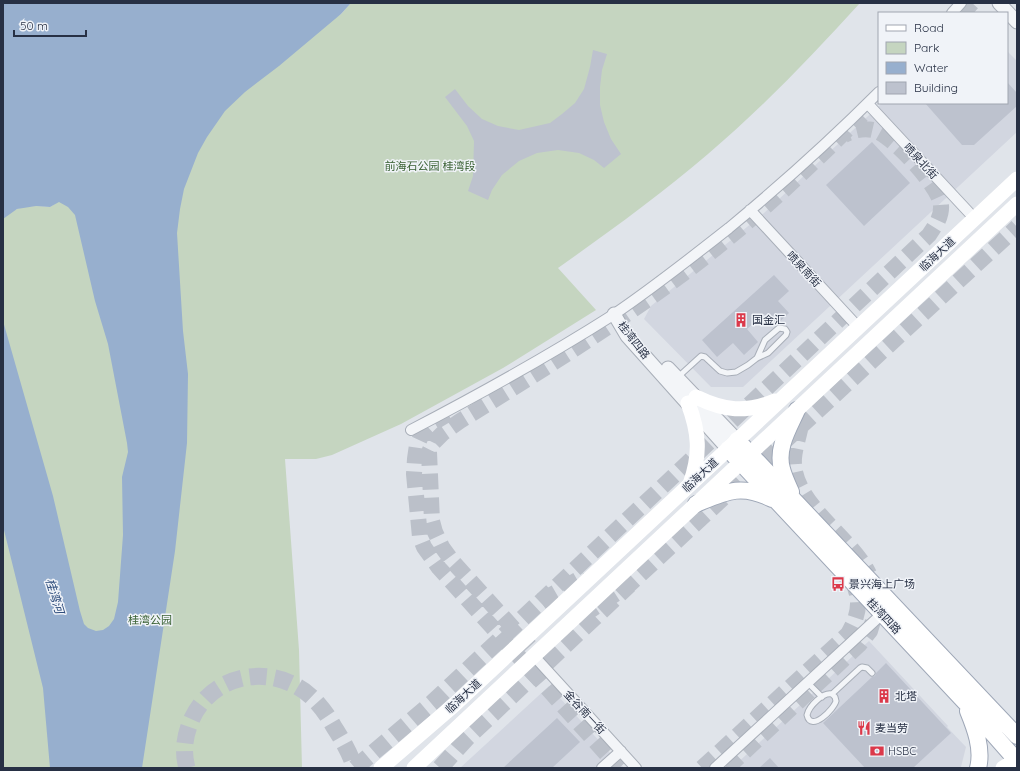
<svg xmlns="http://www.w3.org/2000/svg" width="1020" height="771" viewBox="0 0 1020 771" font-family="Quicksand,'Noto Sans SC',sans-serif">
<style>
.built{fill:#d2d6e0}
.green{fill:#c5d5c0}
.water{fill:#97afce}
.building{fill:#bdc2ce}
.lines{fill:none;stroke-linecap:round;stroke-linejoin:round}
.primary-tunnel{stroke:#bbc0c9;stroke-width:16;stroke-dasharray:16 8;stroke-linecap:butt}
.trunk-tunnel{stroke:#bbc0c9;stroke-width:17;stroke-dasharray:17 8;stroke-linecap:butt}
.service-casing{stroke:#a8aeb8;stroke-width:7}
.minor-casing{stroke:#a8aeb8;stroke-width:12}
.tertiary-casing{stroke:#a8aeb8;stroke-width:15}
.primary-casing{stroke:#9ea7b7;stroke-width:18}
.service{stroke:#f3f5f8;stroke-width:5}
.minor{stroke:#f3f5f8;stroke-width:10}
.tertiary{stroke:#f3f5f8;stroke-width:13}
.secondary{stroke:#fff;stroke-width:15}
.primary{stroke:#fff;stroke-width:16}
.labels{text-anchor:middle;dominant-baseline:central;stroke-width:3;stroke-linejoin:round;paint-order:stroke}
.street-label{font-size:11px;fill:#273044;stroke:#f0f3f8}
.park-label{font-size:11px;fill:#396133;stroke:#f0f3f8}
.poi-label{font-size:11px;fill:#273044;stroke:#f0f3f8;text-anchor:start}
.water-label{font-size:12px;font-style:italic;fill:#2d4c7c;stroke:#f0f3f8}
</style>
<rect width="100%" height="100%" fill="#e0e4ea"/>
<path class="built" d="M1007,51L1017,61V132L743,387H711L644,319L651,306L764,213L882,103H1007Z
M869,641L948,726L947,727L966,747L961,767L959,768H732Z
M549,686L624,768H460Z"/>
<path class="green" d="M351,3H860C812,56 762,108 708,154C660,195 609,232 558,268L596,310L503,368L401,424L332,455L316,459H285L299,650L302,768H3V217C8,214 12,211 17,209C28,205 39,206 50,207L341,14Z"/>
<path class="water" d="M3,3H351L341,14L279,66L245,92L225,111L207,137L198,153L184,189L180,209L177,233L183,331L188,374L187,443L175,551L142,768H50L43,688L3,526V321L53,496L80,611L84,624L88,628L96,631L103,630L109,626L114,619L118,602L123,535L122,477L128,452L127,443L108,344L95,301L75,215L68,207L59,202L50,207L36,206L17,209L3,219Z"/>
<path class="building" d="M593,50L607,54L602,70L600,87V105L604,122L611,139L621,154L604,168L594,160L579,153L558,150L537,153L519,161L502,175L492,190L488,200L468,191L473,176L474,141L467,126L445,97L455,89L468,106L482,119L498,126L519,130L550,123L562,114L575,103L584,89L590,67Z
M1007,82L1017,93V106L974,145H962L925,103H1007Z
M872,142L910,183L864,226L826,185Z
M774,275L789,291L778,301L789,313L775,326L764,314L747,329L758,342L744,355L733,343L717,357L702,340Z
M886,663L951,733L913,768H865L823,723L872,677L875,676L876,673Z
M557,718L580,742L552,768H503Z
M770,758L779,768H759Z"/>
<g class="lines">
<path class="primary-tunnel" d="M963,13L972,3
M448,414L433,423L423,432L417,445L415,459L414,474L420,537L424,547L439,568L619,768
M801,425C799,436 795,447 794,458C791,503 851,536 869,574
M540,602L929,235C935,226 942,217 941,205C940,187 893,137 876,131C866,127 854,130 844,135
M582,616L629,585L1017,227
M546,664L453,562L442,547L435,532L432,521L429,452L434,442L443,433L460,421C536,374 612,327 684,273C747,226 806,171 862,115
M702,768L848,634C860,613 861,601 852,579
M727,768L859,645L870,631L875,614"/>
<path class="trunk-tunnel" d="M187,768C183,754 184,740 189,726C204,681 257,663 298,687C313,695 326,712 334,727C340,736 353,758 354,768
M355,768L432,703L540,602L585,576
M440,768L467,738L629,585"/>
<defs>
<path id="service" d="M678,377L701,356L705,357L720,371L727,373L736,372L748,365L757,358L768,353L786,335L787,332L785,329L779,328L765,340L757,358
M808,683L822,697
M832,694L835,697L836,701C834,709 811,733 807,715C809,706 823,692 832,694L860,668L862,667L867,668L872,673"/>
<path id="minor" d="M952,13L961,3
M868,104L975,219
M750,210L858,327
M411,430C480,394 547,357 613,315C653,288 691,258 729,228C781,185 831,140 879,92
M534,656L636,768
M602,768L621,751
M715,768L882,614"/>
<path id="tertiary" d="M999,3L1017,22
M614,314L627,336L728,449
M668,368L737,440"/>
<path id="primary" d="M737,440L1017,736
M728,449L965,702L1017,761
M791,492C788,485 784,477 782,469C776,448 789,428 797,410
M696,504C725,492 741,483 772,499
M968,711C975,728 983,749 978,768"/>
</defs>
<use href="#service" class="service-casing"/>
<use href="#minor" class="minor-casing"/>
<use href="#tertiary" class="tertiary-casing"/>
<use href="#primary" class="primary-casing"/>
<use href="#service" class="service"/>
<use href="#minor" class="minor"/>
<use href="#tertiary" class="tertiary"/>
<path class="secondary" d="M696,397C725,411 745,413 775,401
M688,403C699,432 701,454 690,484
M381,768L454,705L1017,179
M414,768L1017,204
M1003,768L1017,759"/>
<use href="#primary" class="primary"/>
</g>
<defs>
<symbol id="building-bare" viewBox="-9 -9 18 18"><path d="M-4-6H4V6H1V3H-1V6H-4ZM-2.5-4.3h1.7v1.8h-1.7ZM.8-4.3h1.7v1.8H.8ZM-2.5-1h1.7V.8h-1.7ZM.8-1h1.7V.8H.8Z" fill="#db394a" stroke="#f0f3f8" stroke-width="2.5" paint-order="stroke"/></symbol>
<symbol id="bus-bare" viewBox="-9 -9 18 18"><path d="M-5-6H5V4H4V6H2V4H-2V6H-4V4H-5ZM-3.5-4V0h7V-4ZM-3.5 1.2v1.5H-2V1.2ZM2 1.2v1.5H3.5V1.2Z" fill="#db394a" stroke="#f0f3f8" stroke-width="2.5" paint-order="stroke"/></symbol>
<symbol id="restaurant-bare" viewBox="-9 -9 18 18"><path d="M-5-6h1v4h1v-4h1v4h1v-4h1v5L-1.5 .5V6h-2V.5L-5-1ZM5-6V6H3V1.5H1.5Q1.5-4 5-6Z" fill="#db394a" stroke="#f0f3f8" stroke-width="2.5" paint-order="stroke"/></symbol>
<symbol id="bank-bare" viewBox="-9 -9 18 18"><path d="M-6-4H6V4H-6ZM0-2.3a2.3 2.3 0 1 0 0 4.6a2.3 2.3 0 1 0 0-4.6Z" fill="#db394a" stroke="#f0f3f8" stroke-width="2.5" paint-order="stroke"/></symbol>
</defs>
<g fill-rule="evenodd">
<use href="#building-bare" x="731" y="310" width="20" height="20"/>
<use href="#bus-bare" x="828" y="574" width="20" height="20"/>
<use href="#building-bare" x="874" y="686" width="20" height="20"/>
<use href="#restaurant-bare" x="854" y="718" width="20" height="20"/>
<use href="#bank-bare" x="867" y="741" width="20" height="20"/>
</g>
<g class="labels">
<g class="street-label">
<text transform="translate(921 161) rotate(47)">喷泉北街</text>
<text transform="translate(937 254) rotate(-43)">临海大道</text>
<text transform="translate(804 269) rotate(47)">喷泉南街</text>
<text transform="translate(634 340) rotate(52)">桂湾四路</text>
<text transform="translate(700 475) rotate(-43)">临海大道</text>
<text transform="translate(884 616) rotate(47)">桂湾四路</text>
<text transform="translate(463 696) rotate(-43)">临海大道</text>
<text transform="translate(585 712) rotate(47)">金谷南一街</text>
</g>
<g class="park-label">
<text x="430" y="166">前海石公园 桂湾段</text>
<text x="150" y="620">桂湾公园</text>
</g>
<g class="poi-label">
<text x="752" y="320">国金汇</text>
<text x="849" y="584">景兴海上广场</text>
<text x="895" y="696">北塔</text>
<text x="875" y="728">麦当劳</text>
<text x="888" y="751">HSBC</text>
</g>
<g class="water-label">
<text transform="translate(55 596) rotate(73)">桂湾河</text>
</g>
</g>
<rect width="1020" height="771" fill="none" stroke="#273044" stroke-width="8"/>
<rect x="878" y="12" width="130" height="92" fill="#f0f3f8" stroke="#a0a5b0"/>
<rect x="886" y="25" width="20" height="6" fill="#ffffff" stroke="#a0a5b0"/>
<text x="914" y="32" font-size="12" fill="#273044">Road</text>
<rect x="886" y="42" width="20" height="12" fill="#c5d5c0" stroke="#a0a5b0"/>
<text x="914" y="52" font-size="12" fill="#273044">Park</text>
<rect x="886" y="62" width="20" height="12" fill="#97afce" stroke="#a0a5b0"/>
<text x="914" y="72" font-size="12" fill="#273044">Water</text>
<rect x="886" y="82" width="20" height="12" fill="#bdc2ce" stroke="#a0a5b0"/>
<text x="914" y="92" font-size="12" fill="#273044">Building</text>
<path d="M14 30v6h72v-6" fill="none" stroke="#273044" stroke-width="2"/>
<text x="20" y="30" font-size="12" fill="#273044" stroke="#f0f3f8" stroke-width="3" paint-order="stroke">50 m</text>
</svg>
